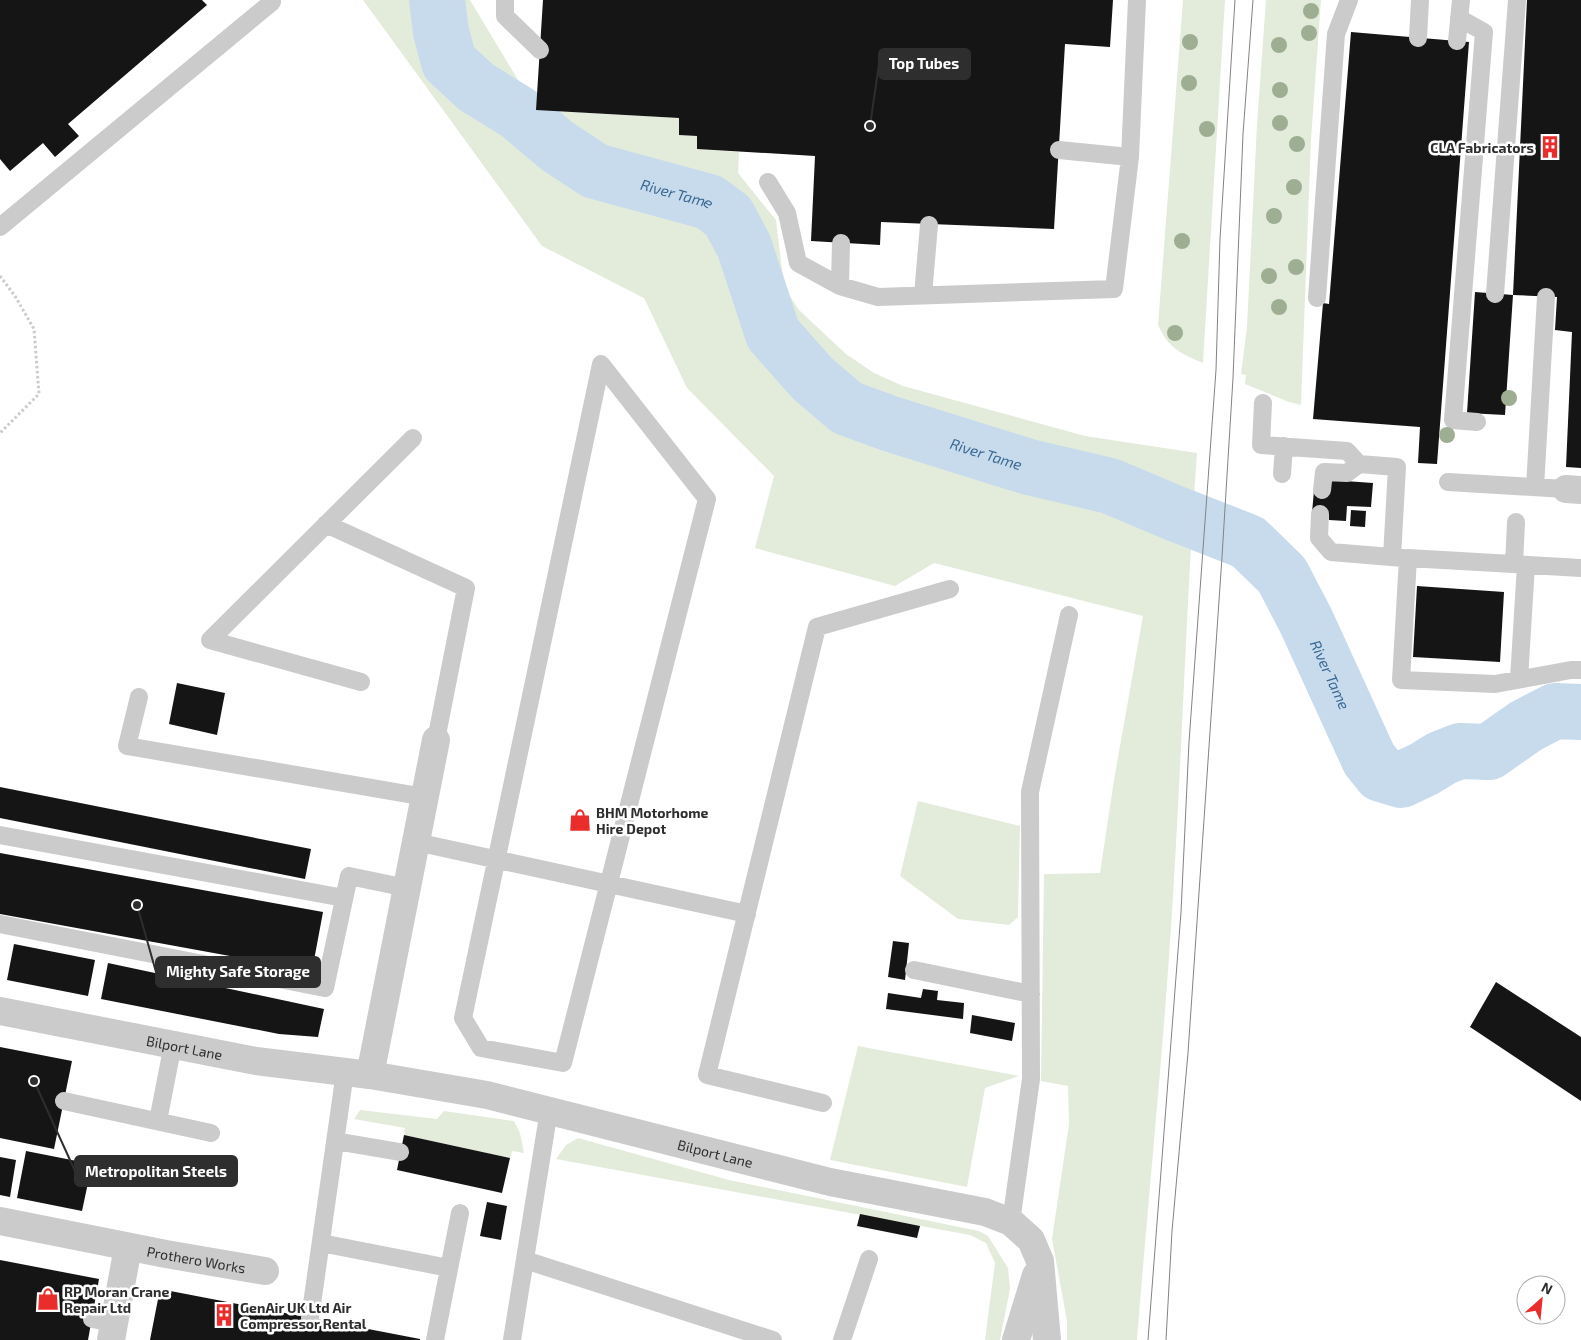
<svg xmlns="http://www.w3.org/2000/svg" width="1581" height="1340" viewBox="0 0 1581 1340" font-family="'Exo 2',sans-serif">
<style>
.green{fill:#e3ecdb}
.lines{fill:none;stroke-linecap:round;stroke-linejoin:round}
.river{stroke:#c7dbed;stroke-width:56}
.building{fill:#151515}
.path{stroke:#cbcbcb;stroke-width:3;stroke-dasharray:2.5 2.5;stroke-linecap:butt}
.lane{stroke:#cbcbcb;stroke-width:18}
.street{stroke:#cbcbcb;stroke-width:28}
.tram{stroke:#838383;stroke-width:1}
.tree{fill:#9dae93}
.labels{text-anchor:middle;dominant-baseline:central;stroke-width:5;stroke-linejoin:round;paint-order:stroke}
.poi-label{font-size:14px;font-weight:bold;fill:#2e2e2e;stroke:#fff;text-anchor:start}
.street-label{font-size:14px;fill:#2e2e2e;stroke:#fff}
.water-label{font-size:15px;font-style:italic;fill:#3a6893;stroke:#fff}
.leader{fill:none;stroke:#2e2e2e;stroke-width:2}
.callout-dot{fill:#2e2e2e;stroke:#fff;stroke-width:2}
.callout{fill:#2e2e2e;stroke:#2e2e2e;stroke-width:2}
.callout-label{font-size:15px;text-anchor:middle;font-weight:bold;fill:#fff}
</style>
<rect width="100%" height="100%" fill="#fff"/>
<path class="green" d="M363,0H470L536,110L679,118V135L697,136V149L739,152L738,173L776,220L784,287L799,310L846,354L874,373L903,386L1085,436L1197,453C1185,621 1181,789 1169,957C1160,1085 1147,1212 1137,1340H1067V1321L1052,1239L1069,1124L1068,1086L1041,1081L1044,874L1100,873L1114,780L1143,616L934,563L895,586L755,548L774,476L687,388L644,298L542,246Z
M1183,0H1225L1203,363C1181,354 1168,348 1158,325Z
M1266,0H1321L1311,139L1301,405L1289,402L1245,384L1246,375L1241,374L1247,327L1257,124Z
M918,801L1020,826L1018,917L1009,925L958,919L900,876Z
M858,1046L1019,1076L985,1088L967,1187L830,1160Z
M360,1110L437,1119L444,1111L514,1121L520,1133L524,1153L512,1151L510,1158L404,1135L405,1128L354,1119Z
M578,1138L729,1180L979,1231L988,1236L1008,1268L1010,1289L1000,1340H985L995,1263L986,1243L970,1235L556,1159L566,1145Z"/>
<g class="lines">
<path class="river" id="s1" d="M437,0L441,32L449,62L476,87L518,113L557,146L595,171L709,202L728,216L744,246L773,334L813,379L847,408L891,424L1029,467L1110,486L1174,513L1248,542L1282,575L1306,621L1369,759L1381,774L1401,780L1424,769L1442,758L1460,751L1489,752L1526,726L1555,711L1581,712"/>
</g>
<path class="building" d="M0,0H202L207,5L68,124L79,136L55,157L43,143L10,171L0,159Z
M543,0H1113L1110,47L1065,44L1054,229L881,222L880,245L811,241L815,156L697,149V136L679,135V118L536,110Z
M1527,0H1581V468L1566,467L1572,332L1555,330L1557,297L1513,295Z
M1351,32L1469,42L1437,464L1418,463L1420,427L1313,419L1323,303L1329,304Z
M1475,292L1513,295L1505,415L1467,413Z
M1331,480L1373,483L1371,507L1347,506L1346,521L1329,520V515L1312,513L1314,490Z
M1351,510L1366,511L1365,527L1350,526Z
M1417,586L1504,592L1500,662L1413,657Z
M177,683L225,693L217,735L169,724Z
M0,787L311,849L305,879L0,818Z
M0,853L323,912L312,971L0,914Z
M893,941L909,943L905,980L888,977Z
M14,944L95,960L88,996L7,980Z
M108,963L324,1009L318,1037L279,1034L101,999Z
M1496,982L1581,1037V1101L1470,1027Z
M923,989L938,991L937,1000L964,1003L963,1019L886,1009L888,993L921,998Z
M972,1015L1015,1023L1012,1041L970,1033Z
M0,1047L72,1061L54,1149L0,1138Z
M404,1135L510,1158L502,1193L397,1170Z
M26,1151L92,1164L82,1211L17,1198Z
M0,1157L16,1160L10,1197L0,1195Z
M487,1202L507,1206L501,1240L480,1236Z
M860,1214L920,1226L917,1238L857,1226Z
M0,1260L99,1279L88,1340H0Z
M160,1289L420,1339V1340H150Z"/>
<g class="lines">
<path class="path" d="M0,276L15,296L34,329L39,394L0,433"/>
<path class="lane" d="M505,0V16L540,50
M1459,18L1484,32L1453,420L1477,422
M1418,38L1420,0
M1457,41L1461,0
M1059,150L1130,157
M768,182L787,213L798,263L840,286
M0,227L272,2L270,0
M841,243L840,286L878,297L1114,289L1130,157L1137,0
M1495,294L1517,0
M923,295L929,225
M1317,298L1336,34L1349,0
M601,364L707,499L563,1063L481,1048L463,1018Z
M1263,403L1261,445L1347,451L1359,464
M1282,474L1284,446
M1448,482L1566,489
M1535,487L1546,297
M1322,490L1324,472L1347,473L1359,464L1397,467L1392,557
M1320,514L1319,538L1331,552L1403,558
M326,524L466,588L436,740
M1514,564L1516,522
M1581,568L1408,558L1401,680L1495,684L1571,670H1581
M1519,679L1526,565
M361,682L210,640L413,438
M139,697L127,746L425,797
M0,835L344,898
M416,842L747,914
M0,924L325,988L349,876L407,888
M914,970L1031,994
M64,1101L211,1133
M823,1103L707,1075L817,627L950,589
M158,1121L173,1044
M335,1141L400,1152
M1011,1222L1031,1079L1030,792L1069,615
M321,1243L449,1268
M525,1260L773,1340
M310,1318L345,1072
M92,1319L114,1323
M435,1340L460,1213
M512,1340L549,1110
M842,1340L869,1259"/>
<g class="street">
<path d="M1566,489L1581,490"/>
<path id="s2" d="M0,1011L256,1061L370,1075L487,1095L830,1182L985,1212L1011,1222L1031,1240L1040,1261L1047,1340"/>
<path d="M370,1075L436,740"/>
<path id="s3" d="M0,1221L166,1254L265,1271"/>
<path d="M111,1340L128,1247"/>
<path d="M1016,1340L1036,1275"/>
</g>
<path class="tram" d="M1148,1340L1181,912L1189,742L1216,370L1220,239L1235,0
M1166,1340L1172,1231L1188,1053L1222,557L1233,378L1243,134L1253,0"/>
</g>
<g class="tree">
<circle cx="1311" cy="11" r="8"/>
<circle cx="1309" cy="33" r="8"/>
<circle cx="1190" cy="42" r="8"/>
<circle cx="1279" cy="45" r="8"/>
<circle cx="1189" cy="83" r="8"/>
<circle cx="1280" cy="90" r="8"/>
<circle cx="1280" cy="123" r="8"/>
<circle cx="1207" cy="129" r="8"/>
<circle cx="1297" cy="144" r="8"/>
<circle cx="1294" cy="187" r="8"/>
<circle cx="1274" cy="216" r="8"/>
<circle cx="1182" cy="241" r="8"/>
<circle cx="1296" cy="267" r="8"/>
<circle cx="1269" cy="276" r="8"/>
<circle cx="1279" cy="307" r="8"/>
<circle cx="1175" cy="333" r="8"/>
<circle cx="1509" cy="398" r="8"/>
<circle cx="1447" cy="435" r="8"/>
</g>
<defs>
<symbol id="building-bare" viewBox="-9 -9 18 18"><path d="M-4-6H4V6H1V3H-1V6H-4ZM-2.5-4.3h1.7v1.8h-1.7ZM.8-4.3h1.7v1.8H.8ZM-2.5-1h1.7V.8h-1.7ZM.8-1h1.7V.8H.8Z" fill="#ea2d2b" stroke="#fff" stroke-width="2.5" paint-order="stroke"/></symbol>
<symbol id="shop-bare" viewBox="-9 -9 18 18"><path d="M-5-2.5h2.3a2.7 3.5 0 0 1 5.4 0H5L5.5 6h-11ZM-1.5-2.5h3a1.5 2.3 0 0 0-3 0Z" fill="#ea2d2b" stroke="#fff" stroke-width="2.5" paint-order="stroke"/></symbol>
</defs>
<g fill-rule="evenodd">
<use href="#building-bare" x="1534" y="131" width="32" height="32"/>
<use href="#shop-bare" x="564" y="804" width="32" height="32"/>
<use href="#shop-bare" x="32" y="1283" width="32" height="32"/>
<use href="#building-bare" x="208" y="1299" width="32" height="32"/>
</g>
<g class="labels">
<g class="poi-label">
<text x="1534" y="147" text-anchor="end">CLA Fabricators</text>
<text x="596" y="812">BHM Motorhome<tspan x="596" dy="16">Hire Depot</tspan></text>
<text x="64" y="1291">RP Moran Crane<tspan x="64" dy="16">Repair Ltd</tspan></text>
<text x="240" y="1307">GenAir UK Ltd Air<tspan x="240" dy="16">Compressor Rental</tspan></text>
</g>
<g class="street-label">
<text stroke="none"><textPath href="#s2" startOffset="188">Bilport Lane</textPath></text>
<text stroke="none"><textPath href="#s2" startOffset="730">Bilport Lane</textPath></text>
<text stroke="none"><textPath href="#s3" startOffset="200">Prothero Works</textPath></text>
</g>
<g class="water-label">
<text stroke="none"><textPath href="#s1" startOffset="331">River Tame</textPath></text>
<text stroke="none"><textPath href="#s1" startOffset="766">River Tame</textPath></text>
<text stroke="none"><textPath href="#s1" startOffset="1201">River Tame</textPath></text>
</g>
</g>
<path class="leader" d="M870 126L879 64M137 905L156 972M34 1081L75 1171"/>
<g class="callout-dot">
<circle cx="870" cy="126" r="5"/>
<circle cx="137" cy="905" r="5"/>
<circle cx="34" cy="1081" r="5"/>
</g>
<g class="callout">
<rect x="879" y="49" width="91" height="30" rx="5"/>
<rect x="156" y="957" width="164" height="30" rx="5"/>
<rect x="75" y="1156" width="162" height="30" rx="5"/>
</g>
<g class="callout-label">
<text x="924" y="69">Top Tubes</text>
<text x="238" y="977">Mighty Safe Storage</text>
<text x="156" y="1177">Metropolitan Steels</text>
</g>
<g transform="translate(1541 1300) rotate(27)"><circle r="24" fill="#ffffff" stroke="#ababab"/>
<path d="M0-4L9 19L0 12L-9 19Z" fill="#ea2d2b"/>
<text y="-8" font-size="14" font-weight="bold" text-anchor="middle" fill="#2e2e2e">N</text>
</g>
</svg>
